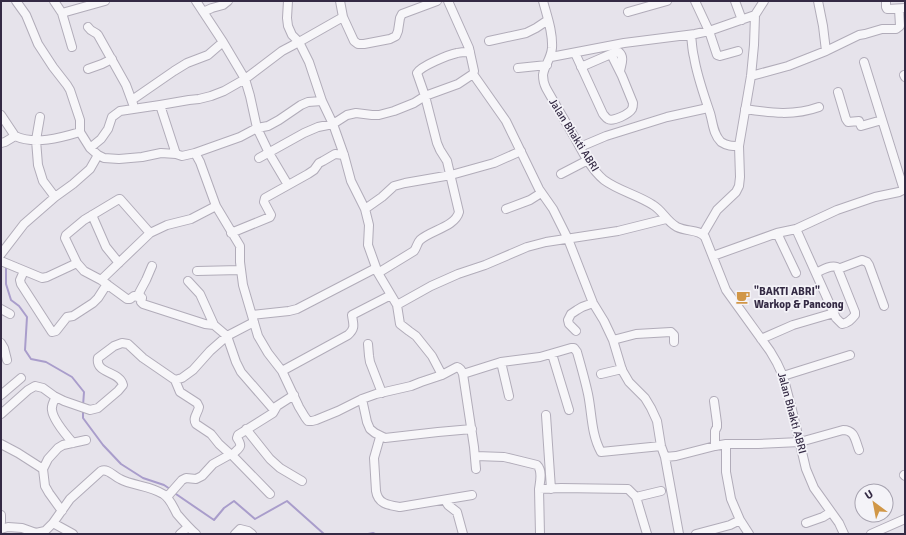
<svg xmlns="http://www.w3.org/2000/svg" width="906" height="535" viewBox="0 0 906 535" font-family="Signika,sans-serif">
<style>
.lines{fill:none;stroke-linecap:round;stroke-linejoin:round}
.stream{stroke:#a99dcb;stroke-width:2}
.minor-casing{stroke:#b1acb9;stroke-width:10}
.minor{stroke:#f7f6f9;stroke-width:8}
.labels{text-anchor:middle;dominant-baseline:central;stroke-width:3.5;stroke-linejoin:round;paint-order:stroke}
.street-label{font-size:11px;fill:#342a44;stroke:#f4f3f8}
.poi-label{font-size:11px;font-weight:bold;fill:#342a44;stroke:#f4f3f8;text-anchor:start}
</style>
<rect width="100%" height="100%" fill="#e6e3eb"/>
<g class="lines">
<path class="stream" d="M6,265V284L11,300L19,306L27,317L25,350L31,359L46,362L72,377L84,392L83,406
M83,410V418L103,445L121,464L143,478L164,485L170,489
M173,492L214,520L224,508L234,501L255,519L287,501L324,534
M368,534L373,533L375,534"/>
<defs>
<path id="minor" d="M16,1L26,15L38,44L53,67L67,85L70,90L80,120V132L90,148L98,155L104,158L119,159L142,157L161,153L176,154L182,156L195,153L200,162L216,206L240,246V262L243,285L258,336L268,353L282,371L299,407L305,417L308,421H312L316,420L338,411L362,399L376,394L411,386L421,382L442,375L457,367C461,368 462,371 463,374L474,447L476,469
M54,1L62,13L72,47
M196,1L223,42L245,79L250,96L257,128L269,153L288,185
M288,1L287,18L288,26L292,35L299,42L309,62L322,101L333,124L344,155L351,181L365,209L369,225L368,245L378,273L397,305L400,324L409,331L416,336L432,356L442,375
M340,1L343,17
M448,1L469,48L474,71L473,74L506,121L539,189L553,209L568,239L593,303L604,321L613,340L622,370L629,382L645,398L651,408L657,421L661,446L665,457L679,534
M543,1C547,16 553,32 552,48C551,59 544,66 543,75C543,80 544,84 546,88C555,104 565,121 575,138C583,153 591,169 604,180C619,191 638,195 653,205C663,211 666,221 677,227C687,232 699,229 705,237L726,290L770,351L777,363L783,376L792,410L806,469L814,488L839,523L844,534
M695,1L709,31L717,55L720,56L738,51
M735,1L742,20
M818,1L823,26L826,51
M886,1V7L887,9L905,8
M203,12L212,8L223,5L228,1
M628,12L667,1
M62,13L105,1
M88,27C92,33 95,31 98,35L126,85L133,104
M691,35C692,42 692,50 694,57C697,76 704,95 710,113C713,123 713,134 721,142C727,146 732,146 739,146
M489,41L526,33L536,28L548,20
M575,53L603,114C604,115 606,118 608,119C613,122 629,114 632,109C633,107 633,106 633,103L622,76L611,54
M551,57L624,43L695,34L709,31L755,15L764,1
M864,62L904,190
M581,67L611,54L619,52C625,57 621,65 620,71
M518,68L547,65
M88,69L102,64L112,59
M904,75L905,77
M751,76L788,66L826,51L859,35L865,34L882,29H896L900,26L899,9
M838,92L846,119L848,122L859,121L861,126L882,120
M132,100L174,71L187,63L208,55L223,42
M160,105L176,154
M745,109C771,113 794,116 819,107
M1,115L15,136
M40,117L36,140L38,165L43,181L55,197
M1,143L5,142L15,136C35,145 60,138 80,132
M580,147L606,136L667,117L708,108
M90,148L101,139L108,129L112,117L120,111L160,105L189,100L199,99L211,96L224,91L245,79L282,51L299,42L343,17L354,41L358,44H364L390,39L396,36L398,31L400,18L402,14L437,1
M195,153L240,137L257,128L268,126L279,120L301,105L308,102L322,101
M259,158L304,133L318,127L333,124L347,115L356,113L372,115H379L394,111L414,103L425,96L458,84L473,74
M561,174L588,160
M365,209L382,197L394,186L405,183L451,175L494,163L521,151
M506,209L530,200L541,193
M92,215L106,247L119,263
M796,229L836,318L842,324C848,323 851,320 855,315V312L837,267C830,265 822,270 816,273
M231,233L270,217L271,215L264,202L265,198L308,174L314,170L319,163L323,161L335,154L344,155
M777,233L796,273
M703,234L717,210L736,192L739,186L740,177L739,146L751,76L754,45L755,15
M1,254L24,224L55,197L73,184L90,169L98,155
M713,256L777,233L796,229L837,210L875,197L899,192L905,189
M1,261L42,278L47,277L77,263L84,271L101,280L127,299H130L134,296L142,298
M77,263L65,238L66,235L84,220L119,199H120L150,233
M152,266L146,280L139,293V294L142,298L141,302L143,304L205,324L214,325L227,336L236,362L241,372L274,410
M838,269L862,260L867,262L869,265L884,306
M24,271L20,280L21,284L52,332L56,331L67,317L73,316L93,303L98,298L107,284
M197,271L240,270
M378,273L414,251C417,247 417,243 420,240C431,230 455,227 459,212L447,161L440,150L437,143L425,96L417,73C421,66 448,55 457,53C461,52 465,52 470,52
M101,280L150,233L167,225L191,219L216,206
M188,281L200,294L214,325
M397,305L431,286L458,274L485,265L527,247L546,242L618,231L666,219
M1,309L10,314
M252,315L289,311L297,309L376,268
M576,331L569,324L568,320L571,314L577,310L582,307L593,303
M761,339L793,325L834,313
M613,340L636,334L671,332L674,335V342
M1,343L4,348L7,360
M368,344L369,356L370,362L382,393
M552,354L569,410
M501,362L509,396
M282,371L348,335C356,328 353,324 352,315L391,295
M463,374L501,362L540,357L571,348H574L577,352C581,366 585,380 588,394C592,413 591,434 601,452L661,446
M601,374L622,369
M783,376L850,355
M1,395L21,378
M56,397C54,401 51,405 52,410C53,420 66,435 73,443
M362,399L367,422L370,429L375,433L385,438L438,432L472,429
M714,401L717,423V427L715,431V446
M1,414L28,390L35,386L43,388L54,396L64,401L90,410L98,408L118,391L123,385C120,371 95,374 98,358L114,346L122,343L128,344L143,358L175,380
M546,415L551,489
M246,429L270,459L280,468L302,481
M380,437L374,458L376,491C378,504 388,505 400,507L472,495
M1,444L18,453L43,469
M726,444V472L731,499L740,520
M230,454L219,444L211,434L196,424C192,418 198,413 199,407L197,403L180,392L175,380L182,378L193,370L210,351L227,336L254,322
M233,454C240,447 243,447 237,438L238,435L273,413L277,406L294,395
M476,456L504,457L537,465C543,471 540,482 539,489L561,488L628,489L636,497L647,534
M665,457L676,456L715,446L726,444H758L800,442L843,430C855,430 855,440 859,450
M904,475L905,476
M539,489L540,534
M167,497L182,480L186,478L196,479L202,476L213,464L231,454L270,494
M636,497L661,491
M445,500L448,505L457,512L463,534
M62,511L49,493L45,486L43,469L48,459L58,448L63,445L86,440
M1,515V522
M53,523L73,534
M806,523L823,517L831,512
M1,529L8,527L22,528L36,533L45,531L53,523L70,499L101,471C108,468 113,476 120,479C133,486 149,485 163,494C170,498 173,507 177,514C183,521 189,528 196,534
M180,534L188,527
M235,534L240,529L248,531L252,534
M696,534L730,525L740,520L749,534
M871,534L905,519"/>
</defs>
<use href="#minor" class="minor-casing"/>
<use href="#minor" class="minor"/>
</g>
<defs>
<symbol id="cafe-bare" viewBox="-9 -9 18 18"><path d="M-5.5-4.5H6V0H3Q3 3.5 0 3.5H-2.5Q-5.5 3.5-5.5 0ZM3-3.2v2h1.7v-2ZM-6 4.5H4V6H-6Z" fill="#d19747" stroke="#f4f3f8" stroke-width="2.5" paint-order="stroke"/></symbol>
</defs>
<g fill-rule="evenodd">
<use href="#cafe-bare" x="733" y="287" width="20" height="20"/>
</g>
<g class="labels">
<g class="street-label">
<text transform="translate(574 135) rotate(58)">Jalan Bhakti ABRI</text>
<text transform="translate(792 413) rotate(75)">Jalan Bhakti ABRI</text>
</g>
<g class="poi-label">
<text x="754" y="291">"BAKTI ABRI"<tspan x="754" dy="13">Warkop &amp; Pancong</tspan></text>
</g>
</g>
<rect width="906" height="535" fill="none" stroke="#342a44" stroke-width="4"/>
<g transform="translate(874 503) rotate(328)"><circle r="19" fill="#f4f3f8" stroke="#a7a3b0"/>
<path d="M0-3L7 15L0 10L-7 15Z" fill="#d19747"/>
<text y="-6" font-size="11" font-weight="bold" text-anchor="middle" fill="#342a44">U</text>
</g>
</svg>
